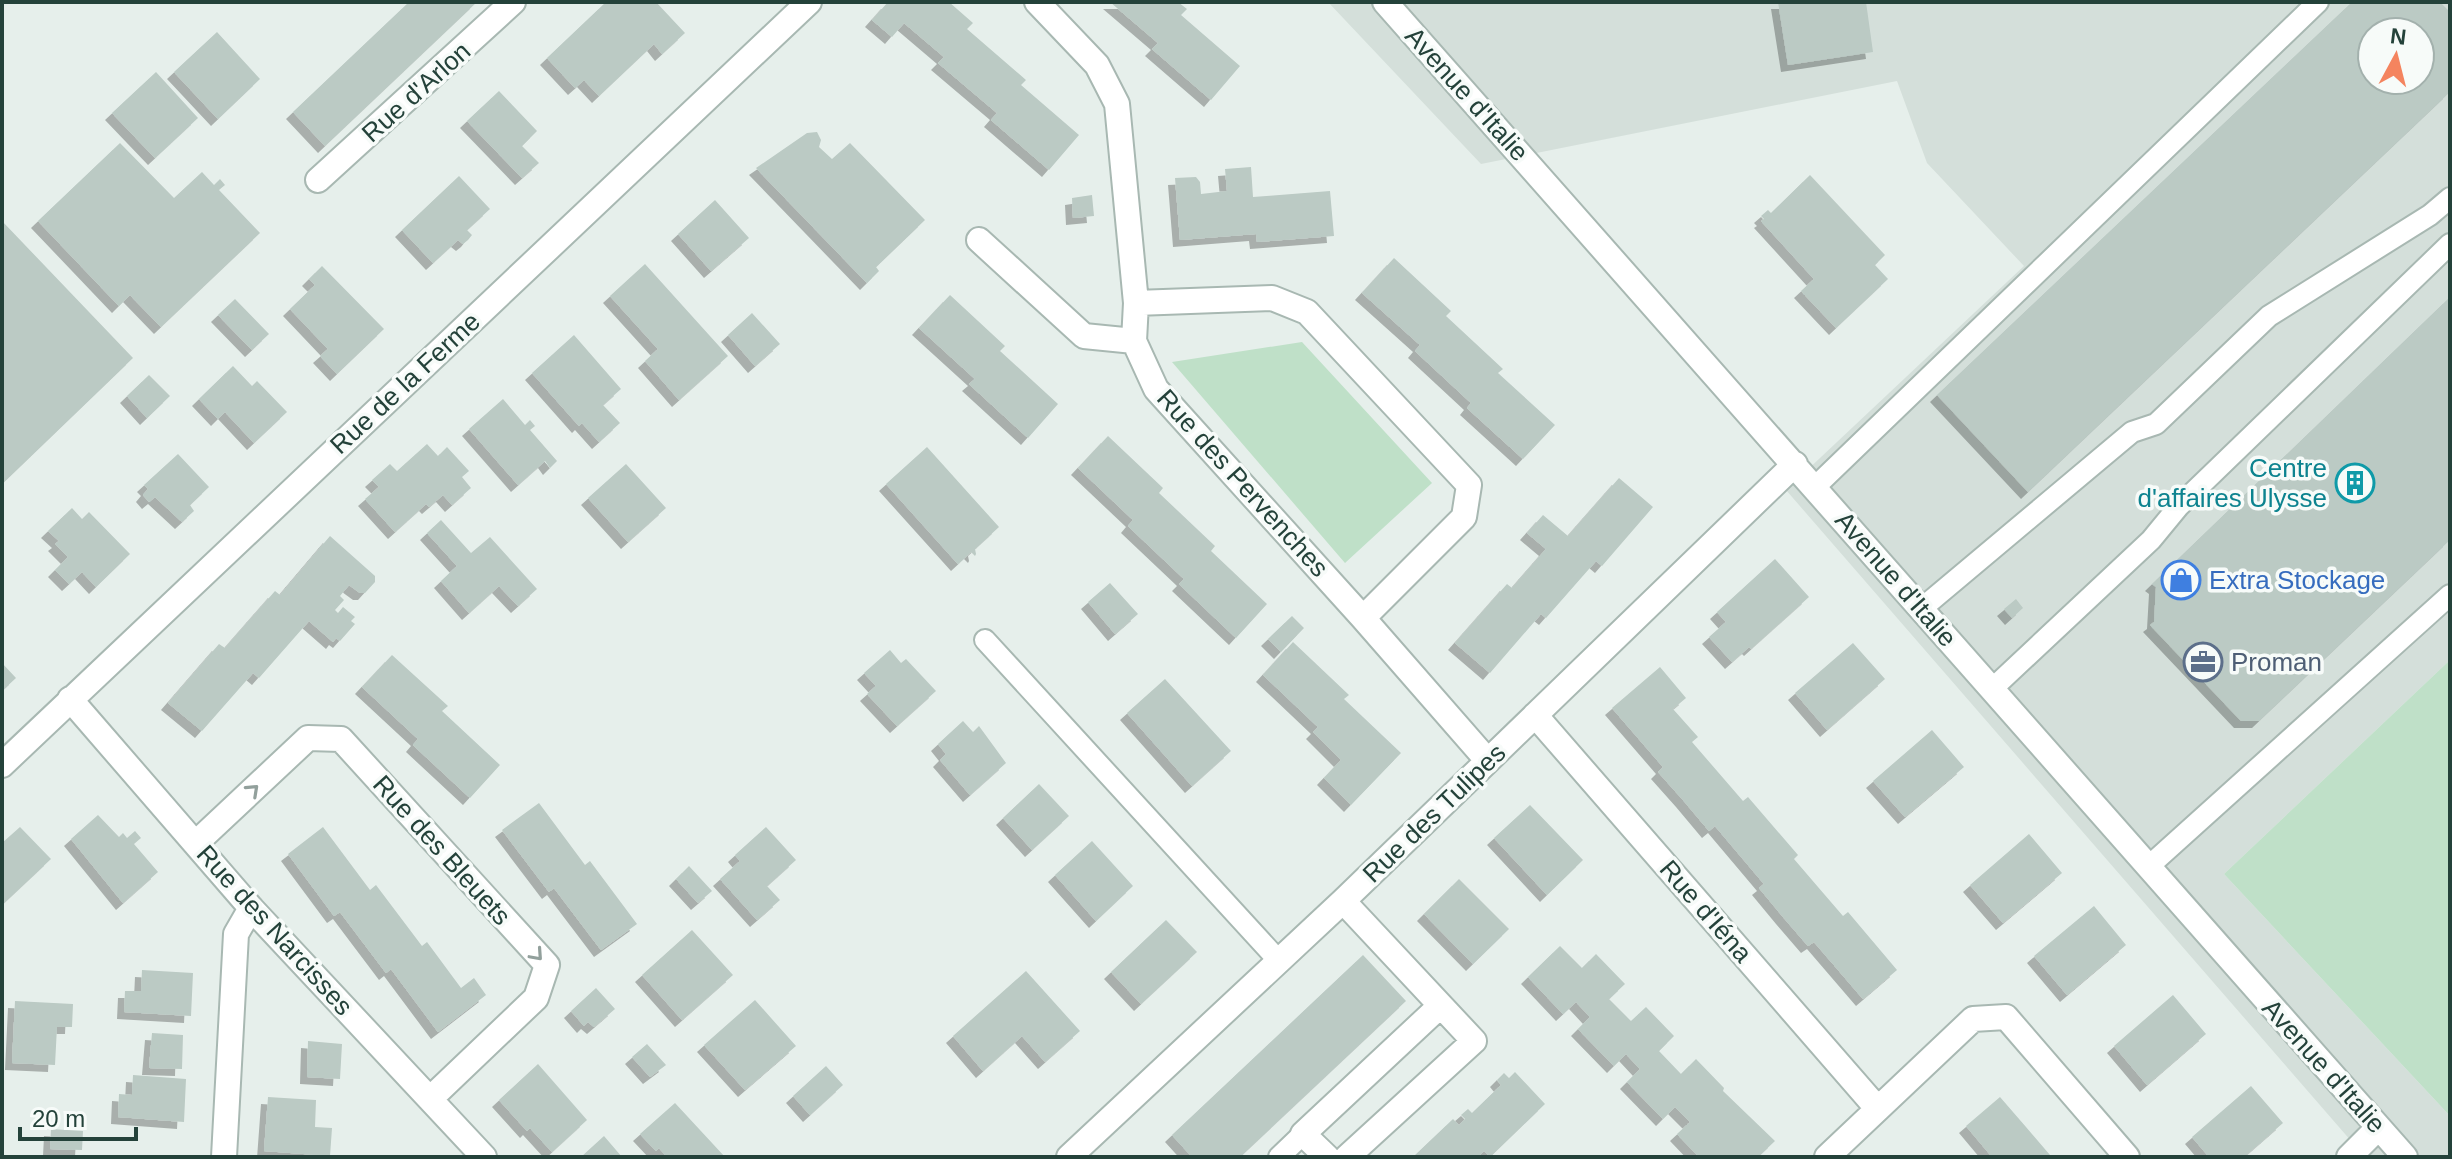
<svg xmlns="http://www.w3.org/2000/svg" width="2452" height="1159" viewBox="0 0 2452 1159" font-family="Arial,sans-serif">
<style>
.built{fill:#d4dfda;fill-rule:evenodd}
.green{fill:#bfe0c8}
.building{fill:#bbcac4;fill-rule:evenodd;filter:url(#shadow)}
.lines{fill:none;stroke-linecap:round;stroke-linejoin:round}
.lane-casing{stroke:#a8b8b2;stroke-width:24}
.street-casing{stroke:#a8b8b2;stroke-width:28}
.lane{stroke:#fff;stroke-width:20}
.street{stroke:#fff;stroke-width:24}
.oneway{stroke:#92a09c}
.labels{text-anchor:middle;dominant-baseline:central;stroke-width:7;stroke-linejoin:round;paint-order:stroke}
.street-label{font-size:26px;fill:#24423a;stroke:#f7fbf9}
.culture-label{font-size:26px;fill:#0d838f;stroke:#f7fbf9;text-anchor:end}
.shop-label{font-size:26px;fill:#366cbe;stroke:#f7fbf9;text-anchor:start}
.service-label{font-size:26px;fill:#4e5e75;stroke:#f7fbf9;text-anchor:start}
</style>
<defs>
<filter id="shadow"><feDropShadow dx="-7" dy="7" stdDeviation="0" flood-color="#0004"/></filter>
</defs>
<rect width="100%" height="100%" fill="#e6efeb"/>
<path class="built" d="M1328,2H2450V660L2224,874L2450,1116V1157H2365L1786,490L2024,266L1927,163L1897,81L1481,164ZM2372,32H2420V80H2372Z"/>
<path class="green" d="M1302,342L1432,483L1345,563L1172,362Z
M2450,660V1116L2224,874Z"/>
<path class="building" d="M409,2H477L325,146L293,112Z
M606,2H656L685,33L662,54L654,44L599,96L584,80L575,88L547,58Z
M888,2H949L973,23L967,29L1026,80L1021,85L1079,135L1049,170L991,120L997,113L938,63L944,57L904,23L892,37L872,20Z
M1110,2H1178L1187,9L1181,15L1240,66L1211,100L1152,49L1158,43Z
M1778,2H1866L1873,52L1788,65Z
M2352,2H2440L2450,12V92L2028,492L1937,395ZM2372,32H2420V80H2372Z
M217,32L260,79L218,119L174,72Z
M156,72L198,118L155,158L112,113Z
M499,91L537,131L522,146L539,163L522,178L467,121Z
M817,132L821,140L819,147L832,159L850,143L925,220L876,267L879,271L867,283L756,168L807,133Z
M120,143L174,198L202,172L214,185L220,179L225,185L219,190L260,233L161,327L130,295L119,306L38,221Z
M1251,167L1253,197L1330,191L1334,236L1257,242L1256,234L1180,240L1175,178L1196,177L1200,182L1201,194L1227,191L1225,169Z
M1810,175L1885,255L1875,265L1888,279L1836,328L1801,291L1814,279L1761,221L1764,219L1761,216L1768,210L1771,213Z
M459,176L490,209L467,230L472,235L468,240L463,244L458,240L433,263L402,230Z
M1092,195L1094,216L1073,218L1072,198Z
M715,200L749,238L711,271L678,234Z
M2,221L133,358L2,484Z
M1394,258L1451,311L1446,316L1503,369L1498,373L1555,425L1523,459L1467,408L1471,403L1415,351L1420,345L1362,293Z
M645,264L728,356L679,400L645,361L658,349L610,296Z
M322,266L384,329L337,374L320,356L328,349L290,309L315,285L309,279Z
M950,295L1005,346L1000,351L1058,404L1028,438L969,384L975,379L919,328Z
M2450,297V540L2259,721H2241L2150,625L2154,622L2156,587L2152,584Z
M235,299L269,334L252,350L218,315Z
M752,313L780,344L755,366L728,335Z
M574,335L621,389L603,405L620,423L599,442L582,423L579,426L532,373Z
M233,366L252,386L257,381L287,412L254,443L225,412L218,419L199,399Z
M149,375L170,396L147,418L127,396Z
M503,399L525,425L530,420L535,426L530,430L557,461L550,468L545,461L518,485L469,429Z
M1108,436L1163,488L1159,493L1215,546L1211,551L1267,604L1236,638L1179,584L1184,579L1128,526L1133,520L1078,468Z
M427,444L438,456L447,447L469,471L462,477L471,488L452,505L443,495L429,507L426,504L395,532L365,499L379,487L372,480L390,464L397,471Z
M927,447L999,527L975,549L976,554L975,556L971,552L958,564L886,484Z
M178,454L209,487L190,505L194,511L182,522L155,497L149,502L143,495L148,489L144,485Z
M626,464L666,508L628,542L588,498Z
M1619,478L1653,507L1602,566L1596,561L1546,618L1541,614L1490,673L1455,643L1507,584L1512,588L1546,549L1527,533L1543,515L1568,536Z
M72,508L82,519L89,512L130,554L96,587L82,572L69,584L55,570L68,557L55,544L59,541L48,531Z
M441,520L471,553L490,537L537,589L518,606L499,586L469,613L441,581L457,566L427,533Z
M330,536L375,576V582L365,593H360L349,585L340,596L344,600L335,610L338,613L343,607L355,617L351,621L355,624L340,641L336,638L333,642L309,621L259,678L253,673L202,731L168,703L219,644L225,648L275,591L280,595Z
M1775,559L1809,597L1751,649L1749,647L1732,662L1709,637L1726,622L1717,612Z
M1110,583L1138,614L1115,634L1088,602Z
M2016,599L2023,608L2012,618L2004,609Z
M1292,616L1304,628L1281,652L1268,639Z
M1293,642L1349,695L1344,699L1401,753L1351,805L1324,778L1341,760L1313,732L1318,727L1263,675Z
M1853,643L1885,679L1827,730L1795,693Z
M890,650L901,663L906,659L936,691L897,726L867,694L876,686L864,673Z
M392,655L448,706L442,711L500,765L470,798L413,745L418,739L362,687Z
M2,663L16,678L2,691Z
M1660,667L1686,698L1673,709L1698,737L1692,742L1743,801L1748,797L1798,855L1794,859L1818,887L1843,916L1848,912L1897,970L1863,999L1814,942L1808,946L1783,917L1759,888L1764,884L1715,826L1709,831L1683,800L1658,772L1663,767L1612,708Z
M1165,679L1231,751L1192,786L1127,713Z
M963,721L973,732L979,726L1006,763L970,795L940,760L946,754L938,744Z
M1932,730L1964,767L1905,817L1873,781Z
M1039,784L1069,816L1032,850L1003,818Z
M539,803L585,865L590,861L637,924L601,950L554,888L549,892L502,830Z
M1530,805L1583,860L1547,895L1494,838Z
M98,815L119,837L123,833L127,838L135,831L141,838L134,844L158,872L123,903L71,839Z
M20,827L51,859L2,905V843Z
M323,827L370,890L376,885L422,946L427,942L461,988L474,978L486,995L438,1032L391,969L386,973L340,912L334,916L288,854Z
M766,827L796,860L767,886L780,900L757,920L720,879L740,861L735,855Z
M2029,834L2062,873L2003,923L1970,885Z
M1092,841L1133,886L1096,921L1055,875Z
M689,866L712,891L698,903L676,879Z
M1459,879L1509,929L1473,964L1424,914Z
M2094,906L2126,945L2067,995L2034,956Z
M1166,920L1197,952L1141,1004L1111,972Z
M692,930L733,975L682,1020L642,975Z
M1560,946L1582,968L1596,954L1625,984L1609,999L1631,1021L1646,1007L1674,1036L1659,1051L1681,1074L1696,1059L1724,1088L1723,1091L1775,1141L1758,1157H1699L1677,1134L1690,1122L1675,1107L1663,1119L1627,1082L1640,1069L1626,1054L1614,1066L1578,1029L1590,1017L1576,1002L1563,1014L1528,977Z
M1363,955L1406,1001L1240,1157H1192L1172,1135Z
M142,970L193,973L191,1016L124,1012L125,991H141Z
M1026,971L1080,1031L1045,1062L1022,1036L983,1071L953,1036Z
M596,988L615,1009L594,1027L588,1022L584,1026L571,1011Z
M2173,995L2206,1034L2147,1085L2114,1046Z
M755,1000L796,1046L745,1090L704,1045Z
M15,1001L73,1004L72,1027H57L55,1065L12,1063Z
M152,1033L183,1035L182,1069L149,1068Z
M308,1041L342,1044L340,1079L307,1077Z
M647,1044L666,1065L650,1077L632,1057Z
M538,1064L587,1120L552,1152L530,1128L527,1131L499,1100Z
M826,1066L843,1085L810,1115L793,1096Z
M1515,1072L1545,1104L1490,1157L1484,1151L1478,1157H1413L1453,1119L1459,1125L1465,1119L1461,1115L1468,1109L1472,1113L1501,1085L1497,1080L1504,1073L1509,1078Z
M133,1075L186,1079L184,1122L118,1117L119,1094L132,1095Z
M2251,1086L2283,1123L2244,1157H2209L2192,1137Z
M268,1097L316,1100L315,1127L332,1128L330,1156L264,1151Z
M2000,1097L2026,1127L2050,1155L1992,1157L1966,1126Z
M675,1103L725,1157H667L659,1148L656,1151L640,1134Z
M51,1129L83,1131L82,1150L50,1149Z
M604,1136L622,1157H581Z"/>
<g class="lines">
<defs>
<path id="lane" d="M1815,487L2318,2
M1921,609L2132,432L2156,424L2269,316L2430,215L2450,198
M985,640L1279,961
M1992,689L2151,540L2179,506L2450,244
M2148,867L2450,595
M1279,1157L1303,1134"/>
<path id="street" d="M1037,2L1097,65L1117,104L1136,303L1134,341L1156,389L1363,618L1487,760
M1385,2L2405,1157
M318,180L513,2
M979,240L1084,336L1134,341
M1136,303L1272,298L1307,312L1469,485L1464,517L1363,618
M70,699L251,908L484,1157
M1535,715L1877,1108
M2,765L809,2
M196,843L308,738L341,739L547,965L536,998L430,1099
M1343,901L1474,1041L1347,1157
M224,1157L236,934L251,908
M1069,1157L1343,901L1795,464
M1327,1157L1303,1134L1440,1006
M1827,1157L1973,1019L2006,1017L2127,1157
M2349,1157L2378,1128"/>
</defs>
<use href="#lane" class="lane-casing"/>
<use href="#street" class="street-casing"/>
<use href="#lane" class="lane"/>
<use href="#street" class="street"/>
</g>
<defs><path id="oneway-chevron" d="M-2-3.5L2.5 0L-2 3.5" fill="none" stroke-width="1.6" stroke-linecap="round" stroke-linejoin="round" transform="scale(2)"/></defs>
<g class="oneway">
<use href="#oneway-chevron" transform="translate(253 790) rotate(-43)"/>
<use href="#oneway-chevron" transform="translate(537 955) rotate(48)"/>
</g>
<defs>
<symbol id="building-ring" viewBox="-11 -11 22 22"><circle r="9.5" fill="#f7fbf9" stroke="#0f9aa8" stroke-width="1.5"/><path d="M-4-6H4V6H1V3H-1V6H-4ZM-2.5-4.3h1.7v1.8h-1.7ZM.8-4.3h1.7v1.8H.8ZM-2.5-1h1.7V.8h-1.7ZM.8-1h1.7V.8H.8Z" fill="#0f9aa8"/></symbol>
<symbol id="shop-ring" viewBox="-11 -11 22 22"><circle r="9.5" fill="#f7fbf9" stroke="#3f7fe0" stroke-width="1.5"/><path d="M-5-2.5h2.3a2.7 3.5 0 0 1 5.4 0H5L5.5 6h-11ZM-1.5-2.5h3a1.5 2.3 0 0 0-3 0Z" fill="#3f7fe0"/></symbol>
<symbol id="office-ring" viewBox="-11 -11 22 22"><circle r="9.5" fill="#f7fbf9" stroke="#5c6f8a" stroke-width="1.5"/><path d="M-6-3h4V-5.5h4V-3h4V5H-6ZM-1-4.5V-3h2v-1.5ZM-6 0V1H6V0Z" fill="#5c6f8a"/></symbol>
</defs>
<g fill-rule="evenodd">
<use href="#building-ring" x="2333" y="461" width="44" height="44"/>
<use href="#shop-ring" x="2159" y="558" width="44" height="44"/>
<use href="#office-ring" x="2181" y="640" width="44" height="44"/>
</g>
<g class="labels">
<g class="street-label">
<text transform="translate(416 92) rotate(-42)">Rue d'Arlon</text>
<text transform="translate(1467 94) rotate(48)">Avenue d'Italie</text>
<text transform="translate(405 383) rotate(-43)">Rue de la Ferme</text>
<text transform="translate(1243 483) rotate(48)">Rue des Pervenches</text>
<text transform="translate(1896 579) rotate(49)">Avenue d'Italie</text>
<text transform="translate(1434 813) rotate(-44)">Rue des Tulipes</text>
<text transform="translate(442 850) rotate(48)">Rue des Bleuets</text>
<text transform="translate(1706 911) rotate(49)">Rue d'Iéna</text>
<text transform="translate(275 930) rotate(48)">Rue des Narcisses</text>
<text transform="translate(2324 1066) rotate(48)">Avenue d'Italie</text>
</g>
<g class="culture-label">
<text x="2327" y="468">Centre<tspan x="2327" dy="30">d'affaires Ulysse</tspan></text>
</g>
<g class="shop-label">
<text x="2209" y="580">Extra Stockage</text>
</g>
<g class="service-label">
<text x="2231" y="662">Proman</text>
</g>
</g>
<rect width="2452" height="1159" fill="none" stroke="#24423a" stroke-width="8"/>
<g transform="translate(2396 56) rotate(7)"><circle r="38" fill="#f7fbf9" stroke="#a3b1ad" stroke-width="2"/>
<path d="M0-6L14 30L0 20L-14 30Z" fill="#f4845f"/>
<text y="-12" font-size="22" font-weight="bold" text-anchor="middle" fill="#24423a">N</text>
</g>
<path d="M20 1127v12h116v-12" fill="none" stroke="#24423a" stroke-width="4"/>
<text x="32" y="1127" font-size="24" fill="#24423a" stroke="#f7fbf9" stroke-width="6" paint-order="stroke">20 m</text>
</svg>
